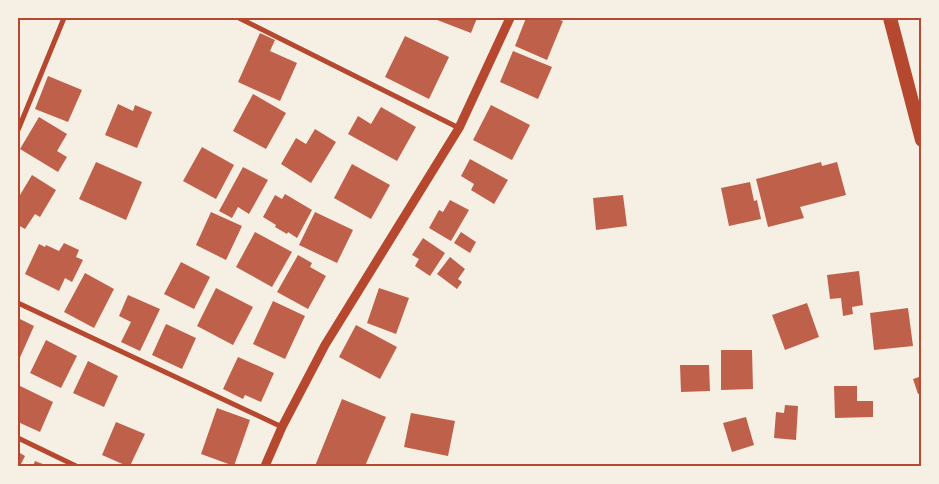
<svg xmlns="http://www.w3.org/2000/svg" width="939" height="484" viewBox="0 0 939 484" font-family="Jost,sans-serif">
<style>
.building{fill:#bf614a}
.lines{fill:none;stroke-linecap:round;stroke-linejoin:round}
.minor{stroke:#b5482f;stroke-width:5}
.tertiary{stroke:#b5482f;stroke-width:9}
.trunk{stroke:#b5482f;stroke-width:14}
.neatline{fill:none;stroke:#b5482f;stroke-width:2}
</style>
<rect width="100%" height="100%" fill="#f6efe4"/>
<path class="building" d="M432,18H477L471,33Z
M526,18H553L563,21L547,60L515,46Z
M260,33L275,40L270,51L297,63L280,101L238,82Z
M405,36L449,57L429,99L385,77Z
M513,51L552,67L538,99L500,82Z
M48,76L82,90L68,122L35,109Z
M253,94L286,113L266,149L233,131Z
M118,104L133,111L135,105L152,112L137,148L105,135Z
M491,105L530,125L512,160L473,140Z
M381,107L416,127L397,161L348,134L358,116L371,124Z
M39,117L67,134L57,151L67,157L58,172L20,149Z
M315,129L336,142L311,183L281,164L296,138L306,144Z
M202,147L234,165L216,199L183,181Z
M470,159L508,180L494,204L471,190L474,184L461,176Z
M96,162L142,182L126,220L79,199Z
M821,162L822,166L837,162L846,195L800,207L804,218L768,227L756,179Z
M352,164L390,185L371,219L334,198Z
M243,167L268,180L249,214L238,207L232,218L219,211Z
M32,175L56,190L40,217L35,214L25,229L18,225V193L20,195Z
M750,182L754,201L757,200L761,219L729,226L721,188Z
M285,194L312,210L297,238L288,232L287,234L275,227L276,225L263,217L275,195L282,199Z
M623,195L627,226L596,230L593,198Z
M450,200L469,210L451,241L429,228L439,210L443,212Z
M211,212L242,226L226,260L196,245Z
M315,212L353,230L337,263L299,245Z
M255,232L292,252L272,287L236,267Z
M461,232L476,242L470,253L454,243Z
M423,238L445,253L430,276L415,266L419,259L412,255Z
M64,243L79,250L76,257L83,260L72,282L65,278L59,291L25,274L39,244L45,247L46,245L59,251Z
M298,255L312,263L310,267L326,276L308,309L277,292Z
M450,257L465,269L458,279L462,282L457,289L437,274Z
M181,262L210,277L194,309L164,294Z
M859,271L863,305L852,307L853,314L843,316L841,298L830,299L827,275Z
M85,273L114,289L94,328L64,312Z
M216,288L253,307L233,345L197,326Z
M379,288L409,298L396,334L367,323Z
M128,295L160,309L140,351L121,342L131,322L119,316Z
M273,301L305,316L285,359L253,344Z
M807,303L819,337L785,350L772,315Z
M908,308L913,346L874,350L870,313Z
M18,318L34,326L18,362Z
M166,324L196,338L182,369L152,355Z
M356,325L397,347L380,379L339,357Z
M46,340L77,356L61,388L30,373Z
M721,350H752L753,389L721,390Z
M238,357L274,373L261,402L245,395L243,399L223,389Z
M88,361L118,376L104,407L73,393Z
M680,365H709L710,391L681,392Z
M922,376V393L918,394L913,379Z
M18,385L53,402L40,432L18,422Z
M834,386H857V401H873V417L835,418Z
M342,399L386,417L365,466H315Z
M785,405L798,406L796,440L774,438L776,412L784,413Z
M217,408L250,420L234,466L201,454Z
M411,413L455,421L448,456L404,447Z
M746,417L754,445L732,452L723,423Z
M116,422L145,434L130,466H127L102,455Z
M18,452L25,456L20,466H18Z
M35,461L48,466H33Z"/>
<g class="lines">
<path class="minor" d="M239,18L459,128
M18,130L64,18
M18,303L282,427
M18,438L76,466"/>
<path class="tertiary" d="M265,466L282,427L325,345L459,128L510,18"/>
<path class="trunk" d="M890,18L922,140"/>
</g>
<rect width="939" height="484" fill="none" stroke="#f6efe4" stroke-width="38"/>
<rect x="19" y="19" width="901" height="446" class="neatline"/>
</svg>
